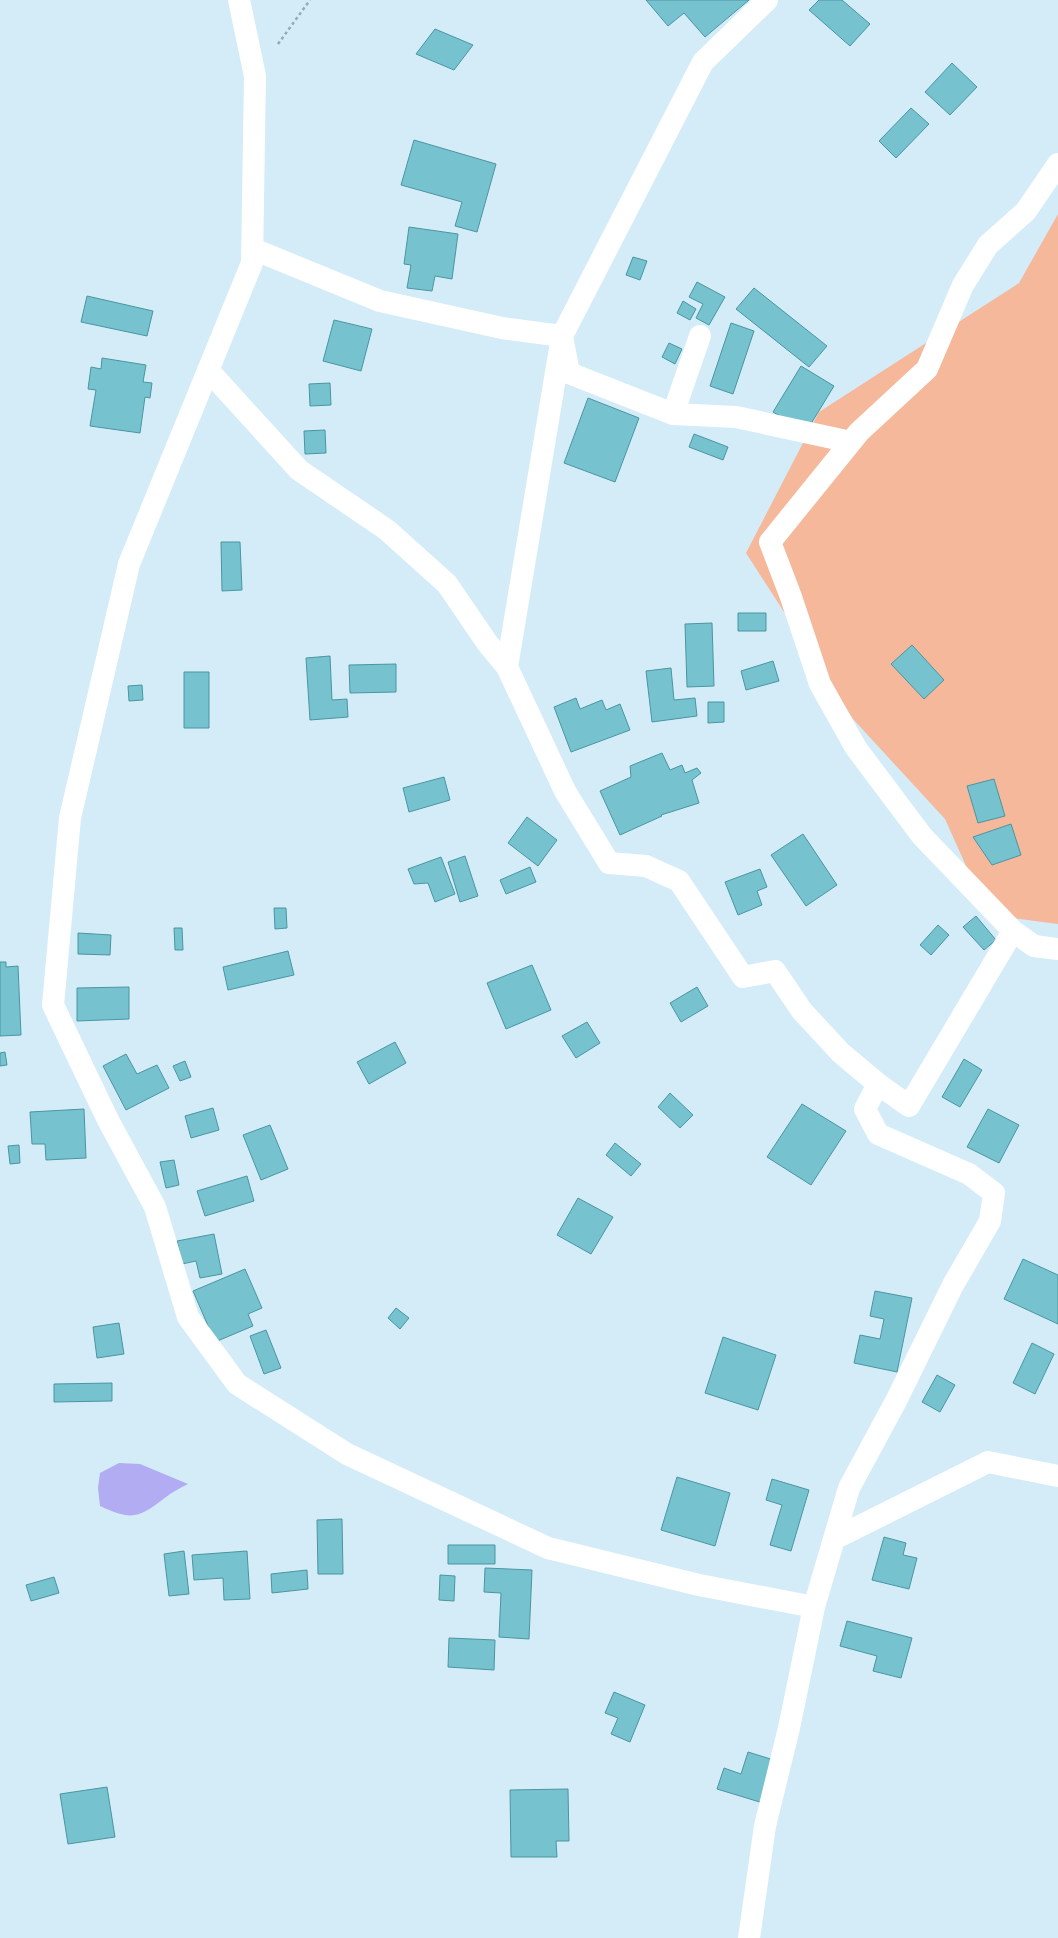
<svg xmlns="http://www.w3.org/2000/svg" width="1058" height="1938" viewBox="0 0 1058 1938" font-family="'Sofia Sans Condensed',sans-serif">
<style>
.green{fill:#f5b89a}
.water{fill:#b2acf2}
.building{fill:#76c2ce;stroke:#4996a1}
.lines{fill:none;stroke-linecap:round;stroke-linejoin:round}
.path{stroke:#92acb7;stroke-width:2.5;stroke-dasharray:3 3;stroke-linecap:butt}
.minor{stroke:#fff;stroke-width:22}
</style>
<rect width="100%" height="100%" fill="#d3ecf8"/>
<path class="green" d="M1058,214V924L988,915L945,819L853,719L746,553L819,412L1019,283Z"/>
<path class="water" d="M119,1463L140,1464L188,1484C180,1488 172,1492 166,1497C139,1518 132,1521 100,1506L98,1488L100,1473Z"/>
<path class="building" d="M646,0H749L705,37L684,13L668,26Z
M819,0H842L870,24L850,46L809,10Z
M435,29L473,45L454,70L416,54Z
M952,63L977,87L950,115L925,92Z
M911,108L929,124L896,158L879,141Z
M414,140L496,164L477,232L455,226L462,202L401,185Z
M409,227L458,234L452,279L435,276L432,291L407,288L411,265L404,264Z
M633,257L647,261L640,280L626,275Z
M697,282L725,297L709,325L696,318L703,304L689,297Z
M754,288L827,346L809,367L736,309Z
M87,296L153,311L147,336L81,322Z
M683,301L696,309L690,320L677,313Z
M334,320L372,329L361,371L323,361Z
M731,323L754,331L733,394L710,386Z
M669,343L682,349L675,364L662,357Z
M102,358L146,365L143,382L152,383L150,398L145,397L140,433L90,426L96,390L88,389L91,367L101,369Z
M801,366L834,386L806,432L773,412Z
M330,383L331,405L310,406L309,384Z
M588,398L639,418L615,482L564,463Z
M325,430L326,453L305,454L304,431Z
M694,434L728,447L723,460L689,447Z
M221,542H240L242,590L222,591Z
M738,613H766V631H738Z
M712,623L714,686L687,687L685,624Z
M912,645L944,680L924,699L891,664Z
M330,656L332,700L347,699L348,717L310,720L306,658Z
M773,661L779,681L746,690L741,671Z
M396,664V692L350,693L349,665Z
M671,668L674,700L695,698L697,716L652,722L646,671Z
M184,672H209V728H184Z
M142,685L143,700L129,701L128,686Z
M576,698L580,709L602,700L606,710L620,704L630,730L571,752L554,707Z
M708,702H724V722L708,723Z
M662,753L670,770L682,765L685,773L697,768L701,773L692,780L699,803L661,815L662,816L620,835L600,791L631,777L630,766Z
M444,777L450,800L409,812L403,788Z
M994,779L1005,816L978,823L967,786Z
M527,817L557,840L538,866L508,843Z
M1011,824L1021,855L992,865L973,837Z
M803,834L837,885L806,906L771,855Z
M465,856L478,896L460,902L448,862Z
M441,857L455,894L435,902L428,883L414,884L408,869Z
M530,867L536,882L506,894L500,880Z
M760,869L767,887L757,891L762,905L738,915L725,882Z
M274,908H286L287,928L275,929Z
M976,916L996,940L984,950L963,927Z
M938,925L949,935L931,955L920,945Z
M174,928H182L183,950H175Z
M78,933L111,935L110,955L78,954Z
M288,951L294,975L228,990L223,967Z
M0,962H6V967L18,966L21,1035L0,1036Z
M532,965L551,1010L506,1029L487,983Z
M129,987V1019L77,1021V988Z
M697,987L708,1006L681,1022L670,1003Z
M587,1022L600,1043L576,1058L562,1036Z
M395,1042L406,1063L369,1084L357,1062Z
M5,1052L7,1065L0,1066V1053Z
M126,1054L137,1074L157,1065L169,1088L126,1110L103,1066Z
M964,1059L982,1070L960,1107L942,1097Z
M185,1061L191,1077L180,1081L173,1066Z
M670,1093L693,1115L680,1128L658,1107Z
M802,1104L846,1131L811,1185L767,1157Z
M213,1108L219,1130L191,1138L185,1116Z
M84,1109L86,1158L46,1160L45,1144H32L30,1112Z
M988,1109L1019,1125L999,1163L967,1147Z
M270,1125L288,1169L261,1180L243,1135Z
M615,1143L641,1164L631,1176L606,1155Z
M19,1145L20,1163L10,1164L8,1146Z
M174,1160L179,1185L166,1188L160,1162Z
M247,1176L254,1201L205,1216L197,1191Z
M578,1198L613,1217L591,1254L557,1235Z
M214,1234L222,1274L200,1278L196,1261L182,1264L177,1241Z
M1023,1259L1058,1275V1324L1004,1299Z
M245,1269L262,1308L248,1314L253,1326L215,1342L193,1291Z
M875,1291L912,1298L897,1372L854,1363L860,1335L880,1339L884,1319L870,1316Z
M396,1308L409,1318L400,1329L388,1318Z
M119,1323L124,1354L97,1358L93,1327Z
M266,1330L281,1368L264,1374L250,1336Z
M723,1337L776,1355L758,1410L705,1393Z
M1032,1343L1054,1354L1035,1394L1013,1383Z
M937,1375L955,1385L940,1412L922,1402Z
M112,1383V1401L54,1402V1384Z
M677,1477L730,1493L715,1546L661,1530Z
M772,1479L809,1490L791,1551L770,1545L782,1505L766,1500Z
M342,1519L343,1574H318L317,1520Z
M884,1537L906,1543L903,1555L917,1558L909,1589L872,1580Z
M448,1545H495V1564H448Z
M184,1551L189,1594L169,1596L164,1554Z
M247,1551L250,1599L224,1600L223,1578L194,1580L192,1555Z
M485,1568L532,1570L529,1639L499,1637L501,1593L484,1592Z
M307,1570L308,1589L272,1593L271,1574Z
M440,1575L455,1576L454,1601L439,1600Z
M54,1577L59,1593L31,1601L26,1585Z
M847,1621L912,1638L901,1678L873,1671L877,1656L840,1646Z
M449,1638L495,1640L494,1670L448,1667Z
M614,1692L645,1705L630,1742L611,1734L618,1718L605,1713Z
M748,1752L777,1761L763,1803L717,1789L724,1768L741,1774Z
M107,1787L115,1837L68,1844L60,1794Z
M568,1789L569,1841H556L557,1857H511L510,1790Z"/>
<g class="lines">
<path class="path" d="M278,44L310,0"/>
<path class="minor" d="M239,0L255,76L252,263L129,564L70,818L53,1005L108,1120L155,1207L188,1317L237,1384L347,1454L548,1548L699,1585L814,1607
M253,249L380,301L502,328L562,336L569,373L673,414L700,336
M208,370L299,470L387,530L447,584L488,644L507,667L565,791L609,863L646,866L679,881L743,977L775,971L802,1011L841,1053L878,1084L865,1109L878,1134L969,1174L994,1193L990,1221L953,1285L896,1401L849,1488L814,1607L789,1728L765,1826L749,1938
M673,414L736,417L851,442
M507,667L562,336L703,62L767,0
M1013,931L922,836L856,748L820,684L791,597L770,542L859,432L927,369L963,285L988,245L1026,211L1058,164
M878,1084L909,1106L1013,931L1034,946L1058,949
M834,1539L988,1462L1058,1476"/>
</g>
</svg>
